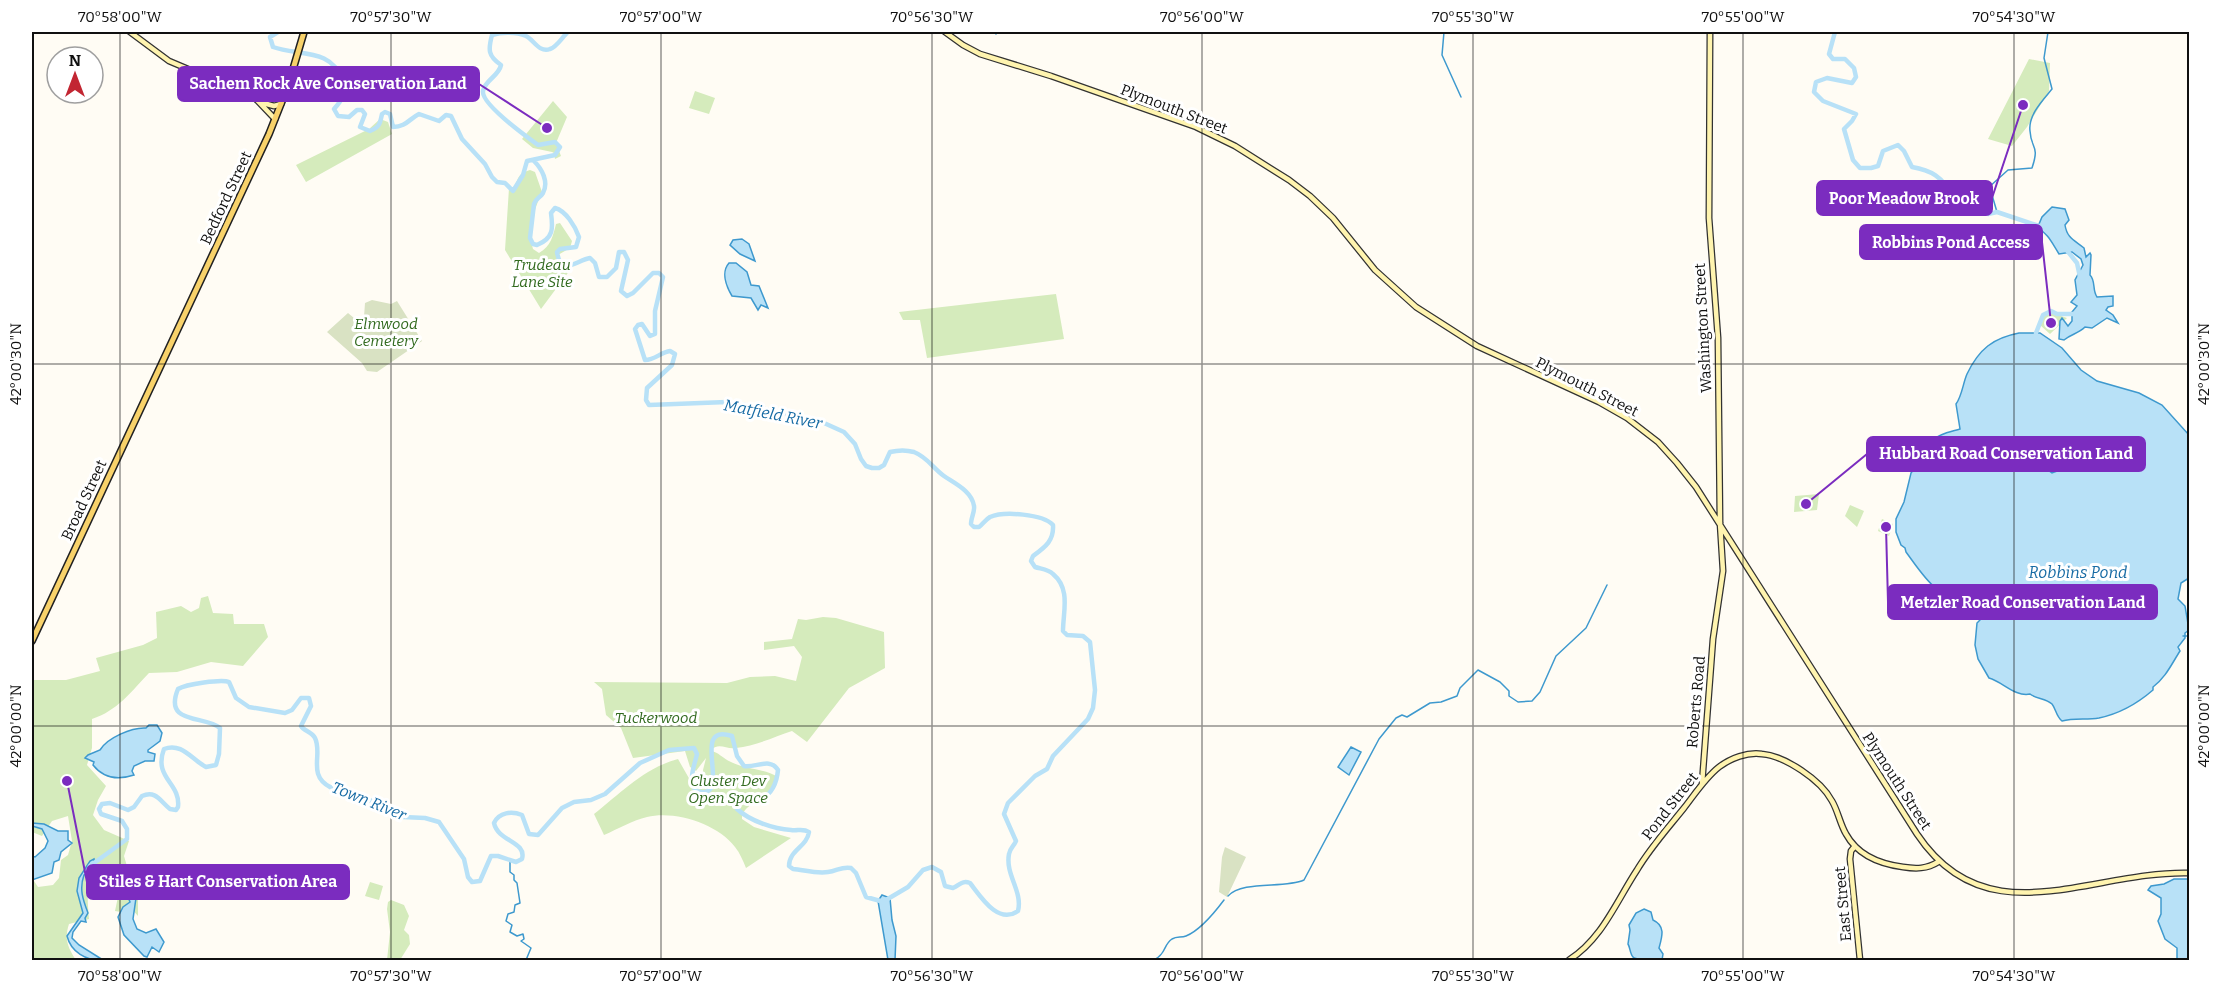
<svg xmlns="http://www.w3.org/2000/svg" width="2221" height="992" viewBox="0 0 2221 992" font-family="Bitter,serif">
<style>
.green{fill:#d5ebbc}
.cemetery{fill:#d9e2c3}
.water{fill:#b8e1f7;stroke:#3e99ce;stroke-width:1.5;fill-rule:evenodd}
.lines{fill:none;stroke-linecap:round;stroke-linejoin:round}
.stream{stroke:#3e99ce;stroke-width:1.5}
.river{stroke:#b8e1f7;stroke-width:4.5}
.secondary-casing{stroke:#323232;stroke-width:7}
.primary-casing{stroke:#212121;stroke-width:8}
.secondary{stroke:#fff4af;stroke-width:4.5}
.primary{stroke:#f8d26a;stroke-width:5}
.ticks{fill:none;stroke:#101010;stroke-width:1.5;stroke-opacity:0.45}
.labels{text-anchor:middle;dominant-baseline:central;stroke-width:6;stroke-linejoin:round;paint-order:stroke}
.street-label{font-size:15px;fill:#101010;stroke:#fff}
.park-label{font-size:15px;font-style:italic;fill:#316a1f;stroke:#fff}
.water-label{font-size:16px;font-style:italic;fill:#176ba4;stroke:#fff}
.leader{fill:none;stroke:#7b2cbf;stroke-width:2}
.callout-dot{fill:#7b2cbf;stroke:#fff;stroke-width:2}
.callout{fill:#7b2cbf;stroke:#7b2cbf;stroke-width:2}
.callout-label{font-size:16px;text-anchor:middle;font-weight:bold;fill:#fff}
.neatline{fill:none;stroke:#101010;stroke-width:2}
.ticks-label{font-size:15px;text-anchor:middle;fill:#101010}
</style>
<rect width="100%" height="100%" fill="#fffcf4"/>
<path class="green" d="M2029,59L2050,63L2049,91L2027,127L2012,146L1988,139Z
M695,91L715,98L709,114L689,108Z
M553,101L567,117L556,143L561,156L555,159L554,153L552,152L533,148L522,139Z
M380,119L388,122L392,134L306,182L296,165L369,129Z
M530,170L535,172L542,192C534,211 527,228 533,249L539,253C551,246 553,236 556,224L560,223L572,241L570,248L558,255L557,260L564,269L570,270L541,309L505,250L509,188L515,187C518,177 519,173 530,170Z
M1056,294L1064,339L927,358L920,320H903L899,312Z
M2049,312L2067,318L2050,334L2040,325L2042,323L2043,317Z
M1819,494L1817,510L1794,512L1795,496Z
M1850,505L1864,511L1857,527L1845,516Z
M1882,519L1893,524L1889,536L1878,531Z
M208,596L213,613L233,614L234,624H264L268,637L243,666L211,662L177,672L149,673C131,692 117,711 92,719V748L87,765L106,786L98,800L93,815L104,830L129,841L124,856L129,873L138,887V916L129,906L121,912L115,911L122,878L119,867C83,859 87,895 89,919L69,924C64,939 68,948 76,960H32V878L38,887L53,885L59,878L61,860L68,855L72,841L68,816L52,821L42,836L32,832V680H66L100,671L96,658L143,645L157,638L156,612L181,606L191,612L199,608L201,598Z
M823,617L836,618L884,632L885,668L849,688L807,742L792,731C774,737 755,746 736,748C726,750 719,741 710,751C719,752 722,758 731,762C746,770 764,768 778,777C774,800 742,801 742,819L754,827L791,838L746,868C743,861 740,853 735,847C718,824 675,810 647,817C633,820 618,829 604,835L594,814C621,793 644,768 678,759L694,787L702,785L703,770L706,758L696,771L690,767L685,751L633,758L621,728L606,715L602,689L594,682L727,683L750,677L775,676L796,681L802,657L794,646L764,650V642L792,639L798,619L806,620Z
M370,882L383,886L379,900L365,896Z
M391,900L404,905L409,916L404,930L409,935L410,944L400,960H387L390,932L387,909L388,902Z"/>
<path class="cemetery" d="M372,300L391,304L397,301L422,341L377,372L367,371L362,363L327,332L348,313L360,323L364,317L365,303Z
M1225,847L1246,857L1227,897L1219,892L1222,857Z"/>
<path class="water" d="M2052,207L2065,209L2069,220L2065,225C2067,238 2074,240 2084,248L2086,257L2090,253L2091,255L2090,275C2096,281 2092,290 2097,297L2113,296V306L2108,307L2106,310L2113,315L2118,323L2107,318L2092,328L2085,327C2078,334 2071,334 2064,340L2059,339L2060,321L2062,318L2068,326L2072,321V312L2077,306L2071,302L2077,295L2075,280L2083,265L2081,259L2072,252L2059,254C2049,238 2050,237 2035,225L2039,224L2042,217Z
M742,239L749,244L755,261L740,254L730,245L733,240Z
M729,263H736L747,272L751,285L759,286L768,308L761,305L758,310L751,298L732,296C726,286 721,272 729,263Z
M2019,333H2040L2062,348L2081,370L2097,381L2139,393L2162,405L2189,435V578L2181,583L2178,599L2185,606L2189,630L2185,633V638L2178,647L2180,651C2171,665 2166,677 2153,687V690C2138,703 2118,714 2099,718C2087,720 2074,718 2062,721C2056,716 2056,709 2052,704C2046,698 2036,699 2030,694C2015,697 2003,682 1989,678L1978,659L1975,645L1977,623L1982,618L1983,610L1971,600C1939,603 1923,575 1906,552L1905,548L1901,545L1896,532V519L1904,502L1911,473C1921,462 1925,442 1941,435C1947,432 1953,431 1960,429L1956,404C1962,396 1963,383 1967,374C1979,349 1993,338 2019,333ZM2075,455L2074,465L2052,473L2044,467V459C2054,453 2064,459 2075,455Z
M149,725H157L162,733L160,741L148,750V752L155,754L154,761H145L134,766L132,771L134,775C119,780 104,779 93,765L94,762L85,758L88,755L100,750C107,738 132,727 146,728Z
M1351,747L1361,752L1349,775L1338,767Z
M32,823L44,824L58,831H68V840L72,843L61,852L59,860L54,862L52,873L32,880V856L35,857L45,848L48,841L42,829L32,826Z
M94,859L95,868L84,875C79,889 83,900 88,913L85,918L86,922L81,921L73,932L72,938L79,945L103,960C86,961 71,952 67,936L83,913L77,891L79,878L90,861Z
M2174,879H2189V960H2177V948L2165,939L2158,921L2161,914V898L2148,890L2151,886L2164,884Z
M129,888H131L132,895L136,898L133,919L137,929L146,933L156,929L164,942L159,952L152,947L147,957L144,956L124,935L118,917L123,907L130,902L126,892Z
M882,895L890,898L892,920L896,936L895,960H888L878,901Z
M1644,909L1651,912L1653,920C1666,926 1662,937 1659,948L1663,954L1662,960C1657,960 1635,960 1633,957C1630,954 1630,947 1628,944L1630,930L1629,925L1636,913Z"/>
<g class="lines">
<path class="stream" d="M994,32L996,34
M1444,32L1442,55L1461,97
M1997,212L1992,195L1988,188L2008,170L2032,168C2040,144 2031,150 2030,131C2028,115 2043,100 2052,89L2044,58L2048,32
M2183,636H2187L2190,638
M510,861V872L514,875V880L517,883L520,903L515,905L514,912L508,914L506,921L512,925L510,932L517,936L523,934L524,939L521,941L531,948L526,960
M1228,896C1243,880 1284,889 1304,880L1379,739L1396,718L1402,715L1407,717L1430,703L1441,702L1457,696L1460,688L1478,670L1500,682L1509,691V696L1518,702L1532,701L1540,692L1556,656L1586,628L1607,585
M1154,960C1167,953 1163,945 1172,939C1177,936 1181,938 1186,936C1201,930 1215,912 1224,900"/>
<path class="river" d="M278,32L270,37L273,47C298,56 332,48 342,80C346,94 343,99 334,109L338,116L349,117L357,110H362L365,114L360,127L370,131C380,127 380,123 382,114L385,112L390,114L393,127C406,127 409,119 419,114L439,121L446,115L451,116L462,139L485,164L492,177L497,182L505,183L513,191L523,175L527,161L555,155L560,147L555,142L538,145C527,137 481,104 483,91C485,80 499,76 501,65C488,56 488,50 492,35C502,32 516,32 526,36C534,40 539,53 550,49C557,47 563,36 568,32
M1835,32L1829,54L1833,59H1845L1854,68L1856,77L1852,83L1827,78L1816,82L1814,92L1823,101L1856,114L1852,121L1844,129L1853,160L1860,168H1871L1878,166L1883,151L1898,145L1904,151L1912,167C1930,170 1944,177 1950,195L1960,199L1966,206L1976,205L1988,214L1997,212L2039,226
M534,161C542,169 549,182 543,193C540,198 536,198 534,204L530,238L533,244L537,245C554,238 553,228 551,213L555,208C566,211 575,226 579,237L576,247L560,249L557,252C561,278 577,260 590,258L595,263L599,277H607L616,268L619,252H624L628,260L621,291L627,296L633,293L653,273H659L663,277L655,311V334L650,336L642,324L638,325L635,329L645,360C655,360 661,352 670,351L675,354L672,365L647,388L646,400L649,405L727,402L756,407L824,423L844,432L855,444L861,459L866,466L872,468H879L884,465L890,452C898,450 907,450 914,452C927,457 933,468 944,476C954,483 972,491 974,506C975,511 971,518 971,524L974,527H979C983,524 985,520 990,517C1004,511 1043,514 1053,525C1054,541 1045,547 1033,556L1031,561L1035,567C1041,569 1048,569 1053,574C1071,589 1063,612 1063,631L1067,635L1083,636L1090,642L1095,690L1093,708L1088,719L1053,756L1047,769L1035,776L1008,803L1004,814L1016,841C1014,846 1010,848 1009,854C1005,875 1023,891 1018,911C998,925 981,897 970,883C962,880 960,885 953,888L945,886L941,872L932,867L923,870L908,887L886,900
M2065,248L2077,263L2080,277
M2036,333L2043,315L2051,311L2057,314H2076
M90,866L127,839V829L122,821L101,814L99,809L102,804L110,803L128,810L134,807L142,796C156,790 160,801 170,809L176,810L178,807C181,783 153,778 164,749C182,742 192,760 206,767L216,765L219,754L220,728C205,715 163,725 178,689C186,684 222,679 229,682L236,698L249,707L285,713L292,710L301,698H309L311,706L301,726C304,731 312,732 315,738C323,754 307,775 330,787L384,805L403,817L425,818L439,822L464,859L468,877L472,882L480,881L491,856H498L516,862L522,859C527,841 498,842 494,823C499,812 512,811 522,815L529,834L538,835L562,808L574,802L591,800L605,794L640,763L669,750L694,748L697,754C694,767 688,779 696,791C736,803 687,721 732,736L737,756L744,766C756,768 770,757 778,770C777,781 772,797 759,798C751,798 746,794 738,796L736,801L737,809C750,821 774,829 791,830C798,831 803,828 809,832C807,847 789,850 789,866L793,869C804,870 817,874 828,872C837,871 842,866 851,868L856,873L866,897L884,902"/>
<defs>
<path id="secondary" d="M130,32L169,61L254,97L275,119
M945,32L963,45L980,54L1051,76L1196,127L1235,146L1289,180L1310,196L1333,218L1375,270L1416,307L1477,346L1599,402L1627,418L1658,442L1677,463L1696,487L1917,834C1987,939 2091,870 2190,873
M263,103L274,106L281,104
M1702,784L1713,639L1723,571L1720,523L1718,338L1709,218L1710,32
M1855,846L1851,851L1850,859L1860,960
M1569,960C1602,939 1616,902 1637,870C1650,848 1668,828 1684,808C1695,794 1705,778 1719,767C1731,758 1747,752 1762,754C1785,756 1821,780 1832,801C1838,811 1840,824 1846,834C1858,856 1880,864 1903,867C1916,869 1927,869 1938,862"/>
<path id="primary" d="M32,641L269,134L288,86L304,32"/>
</defs>
<use href="#secondary" class="secondary-casing"/>
<use href="#primary" class="primary-casing"/>
<use href="#secondary" class="secondary"/>
<use href="#primary" class="primary"/>
</g>
<path class="ticks" d="M120,32V960M391,32V960M661,32V960M932,32V960M1202,32V960M1473,32V960M1743,32V960M2014,32V960M32,364H2190M32,726H2190"/>
<g class="labels">
<g class="street-label">
<text transform="translate(1174 109) rotate(21)">Plymouth Street</text>
<text transform="translate(226 198) rotate(-65)">Bedford Street</text>
<text transform="translate(1703 328) rotate(-93)">Washington Street</text>
<text transform="translate(1587 387) rotate(27)">Plymouth Street</text>
<text transform="translate(84 500) rotate(-65)">Broad Street</text>
<text transform="translate(1696 702) rotate(-85)">Roberts Road</text>
<text transform="translate(1897 781) rotate(57)">Plymouth Street</text>
<text transform="translate(1670 806) rotate(-52)">Pond Street</text>
<text transform="translate(1843 904) rotate(-95)">East Street</text>
</g>
<g class="park-label">
<text x="542" y="265">Trudeau<tspan x="542" dy="17">Lane Site</tspan></text>
<text x="386" y="324">Elmwood<tspan x="386" dy="17">Cemetery</tspan></text>
<text x="656" y="718">Tuckerwood</text>
<text x="728" y="781">Cluster Dev<tspan x="728" dy="17">Open Space</tspan></text>
</g>
<g class="water-label">
<text transform="translate(773 414) rotate(11)">Matfield River</text>
<text x="2078" y="572">Robbins Pond</text>
<text transform="translate(369 801) rotate(22)">Town River</text>
</g>
</g>
<path class="leader" d="M547 128L479 84M2023 105L1992 198M2051 323L2042 242M1806 504L1867 454M1886 527L1888 602M67 781L87 882"/>
<g class="callout-dot">
<circle cx="547" cy="128" r="6"/>
<circle cx="2023" cy="105" r="6"/>
<circle cx="2051" cy="323" r="6"/>
<circle cx="1806" cy="504" r="6"/>
<circle cx="1886" cy="527" r="6"/>
<circle cx="67" cy="781" r="6"/>
</g>
<g class="callout">
<rect x="178" y="67" width="301" height="34" rx="6"/>
<rect x="1817" y="181" width="175" height="34" rx="6"/>
<rect x="1860" y="225" width="182" height="34" rx="6"/>
<rect x="1867" y="437" width="278" height="34" rx="6"/>
<rect x="1888" y="585" width="269" height="34" rx="6"/>
<rect x="87" y="865" width="262" height="34" rx="6"/>
</g>
<g class="callout-label">
<text x="328" y="89">Sachem Rock Ave Conservation Land</text>
<text x="1904" y="204">Poor Meadow Brook</text>
<text x="1951" y="248">Robbins Pond Access</text>
<text x="2006" y="459">Hubbard Road Conservation Land</text>
<text x="2023" y="608">Metzler Road Conservation Land</text>
<text x="218" y="887">Stiles &amp; Hart Conservation Area</text>
</g>
<rect width="2221" height="992" fill="none" stroke="#ffffff" stroke-width="66"/>
<g transform="translate(75 75)"><circle r="28" fill="#ffffff" stroke="#9f9f9f" stroke-width="1.5"/>
<path d="M0-4.5L10 22L0 15L-10 22Z" fill="#c22632"/>
<text y="-9" font-size="16" font-weight="bold" text-anchor="middle" fill="#101010">N</text>
</g>
<rect x="33" y="33" width="2155" height="926" class="neatline"/>
<g class="ticks-label">
<text x="120" y="22">70°58'00"W</text>
<text x="391" y="22">70°57'30"W</text>
<text x="661" y="22">70°57'00"W</text>
<text x="932" y="22">70°56'30"W</text>
<text x="1202" y="22">70°56'00"W</text>
<text x="1473" y="22">70°55'30"W</text>
<text x="1743" y="22">70°55'00"W</text>
<text x="2014" y="22">70°54'30"W</text>
<text transform="translate(16 364) rotate(-90)" y="5">42°00'30"N</text>
<text transform="translate(2204 364) rotate(-90)" y="5">42°00'30"N</text>
<text transform="translate(16 726) rotate(-90)" y="5">42°00'00"N</text>
<text transform="translate(2204 726) rotate(-90)" y="5">42°00'00"N</text>
<text x="120" y="981">70°58'00"W</text>
<text x="391" y="981">70°57'30"W</text>
<text x="661" y="981">70°57'00"W</text>
<text x="932" y="981">70°56'30"W</text>
<text x="1202" y="981">70°56'00"W</text>
<text x="1473" y="981">70°55'30"W</text>
<text x="1743" y="981">70°55'00"W</text>
<text x="2014" y="981">70°54'30"W</text>
</g>
</svg>
